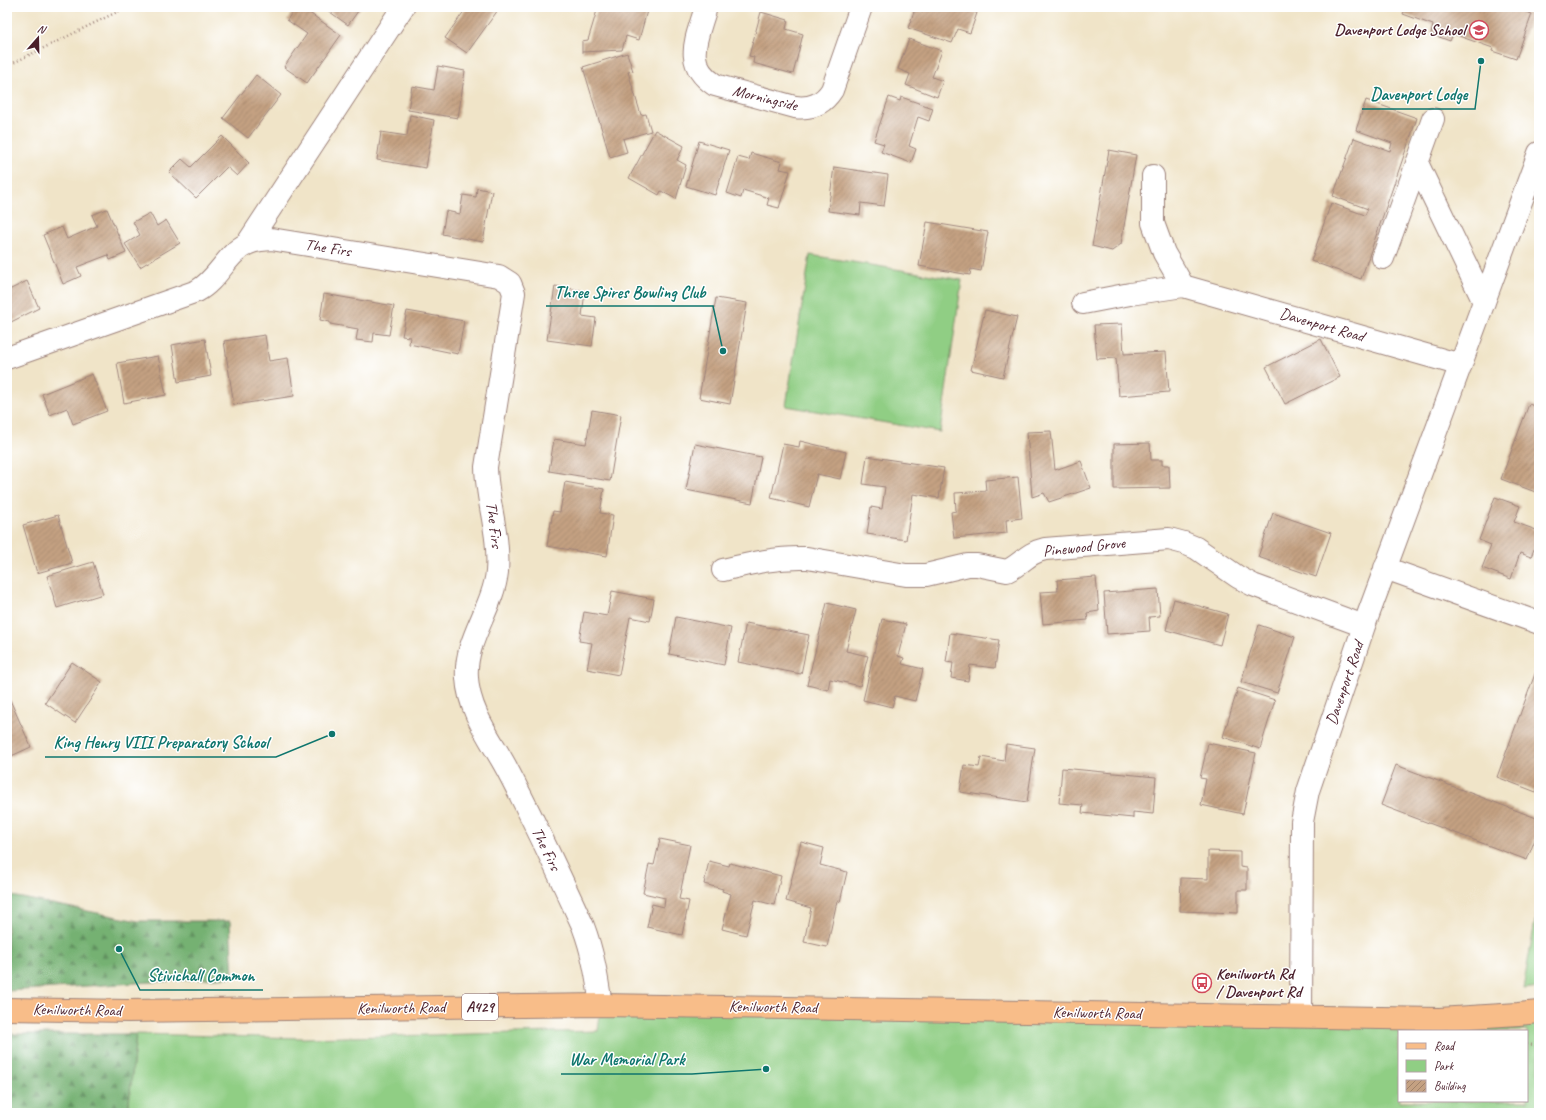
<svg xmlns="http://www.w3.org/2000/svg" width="1546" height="1120" viewBox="0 0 1546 1120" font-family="Caveat,sans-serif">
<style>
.green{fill:#90ce84;stroke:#6d7658;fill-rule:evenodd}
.forest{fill:url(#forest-firs);stroke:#5f684e}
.building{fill:url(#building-hatch)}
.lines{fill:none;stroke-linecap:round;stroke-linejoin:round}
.minor-casing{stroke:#9d827a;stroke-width:24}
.major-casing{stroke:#9d827a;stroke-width:24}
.path{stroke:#9d827a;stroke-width:2.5;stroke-dasharray:1 3;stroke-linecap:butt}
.minor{stroke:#fff;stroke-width:22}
.major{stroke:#f8bd89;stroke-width:22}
.labels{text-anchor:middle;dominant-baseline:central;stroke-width:3;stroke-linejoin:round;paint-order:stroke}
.shield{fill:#fff;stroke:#80626b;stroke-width:1}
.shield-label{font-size:15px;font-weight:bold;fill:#4a1f2b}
.poi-label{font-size:16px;font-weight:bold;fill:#4a1f2b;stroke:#fff;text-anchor:end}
.street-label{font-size:16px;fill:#4a1f2b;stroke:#fff}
.leader{fill:none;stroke:#0f766e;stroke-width:1.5}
.callout-dot{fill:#0f766e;stroke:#fff;stroke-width:1.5}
.callout-label{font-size:17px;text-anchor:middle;font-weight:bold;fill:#0f766e;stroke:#fff;stroke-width:3;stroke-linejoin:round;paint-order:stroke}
</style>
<defs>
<pattern id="forest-firs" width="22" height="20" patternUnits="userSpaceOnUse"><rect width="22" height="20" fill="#74b172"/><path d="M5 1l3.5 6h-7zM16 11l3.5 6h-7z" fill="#618f5e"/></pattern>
<pattern id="building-hatch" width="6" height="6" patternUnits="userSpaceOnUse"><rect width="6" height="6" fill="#c4a182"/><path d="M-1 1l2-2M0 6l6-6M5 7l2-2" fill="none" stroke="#a1836b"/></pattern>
</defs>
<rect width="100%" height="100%" fill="#fff"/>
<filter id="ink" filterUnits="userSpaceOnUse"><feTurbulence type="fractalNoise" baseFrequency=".025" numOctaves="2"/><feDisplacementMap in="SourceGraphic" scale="8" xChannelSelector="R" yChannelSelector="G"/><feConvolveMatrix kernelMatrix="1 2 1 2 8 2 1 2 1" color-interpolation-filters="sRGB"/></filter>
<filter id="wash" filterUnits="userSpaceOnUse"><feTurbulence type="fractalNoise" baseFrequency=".012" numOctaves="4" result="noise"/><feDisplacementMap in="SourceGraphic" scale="16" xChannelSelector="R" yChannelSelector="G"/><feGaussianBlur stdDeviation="0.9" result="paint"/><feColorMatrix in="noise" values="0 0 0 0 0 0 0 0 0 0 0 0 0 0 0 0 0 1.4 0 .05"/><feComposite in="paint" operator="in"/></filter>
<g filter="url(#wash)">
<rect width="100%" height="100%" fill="#f0e4c8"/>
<path class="green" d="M810,255L962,280L940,432L786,406Z
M1539,907V987L1523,989L1536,916Z
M601,1005L1539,1012V1113H128L136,1034L304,1038L598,1031ZM1399,1031H1527V1101H1399Z"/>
<path class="forest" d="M7,895L138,921H230L233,977L7,991Z
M7,1034H136L128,1113H7Z"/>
<g id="blocks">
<path class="building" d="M296,7H301L341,35L307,83L284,67L307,34L287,20Z
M323,7H361L348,25Z
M467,7H494L498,10L467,53L445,38Z
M598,7H648L639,40L626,36L622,50L582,52V41L588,40Z
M924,7H960L977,13L970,33L958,29L952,43L908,28L915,9L922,12Z
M1406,7H1512L1532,14L1516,59L1492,51L1493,48L1453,34L1450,41L1431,34L1433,25L1403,14Z
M761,12L788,20L786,29L803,34L793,74L753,63L754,57L749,56Z
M909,39L942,51L932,77L943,81L937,97L906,85L910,74L898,69Z
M627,53L633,71L628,72L641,115L646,114L651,131L623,139L627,152L610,157L583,67Z
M438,66L465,71L458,118L408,110L412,86L434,90Z
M256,75L281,95L248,138L223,118Z
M889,97L900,101L901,97L933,108L929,121L918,117L909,146L916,149L911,163L881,152L884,144L874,141Z
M1366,100L1417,118L1361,279L1311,261L1331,203L1365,215L1368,209L1333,196L1354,138L1390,151L1392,143L1356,130Z
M410,115L434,120L426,168L377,160L381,132L407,136Z
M655,130L684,146L677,160L686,165L676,199L661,191L659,195L629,178Z
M222,136L249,163L237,176L227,167L196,198L169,172L182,159L191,167Z
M699,141L729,150L715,195L686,186Z
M1109,150L1136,155L1121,244L1112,251L1092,246Z
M751,153L782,162L780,169L790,171L779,208L767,205L769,198L743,190L741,198L727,193L738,157L749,160Z
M834,167L888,175L884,206L861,203L860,215L828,211Z
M477,188L492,191L483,242L442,234L446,211L460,214L463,195L476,197Z
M107,209L126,253L110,260L108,255L77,267L81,276L63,284L43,235L62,227L67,239L97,226L92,215Z
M150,213L157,226L166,220L180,243L140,267L125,244L140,235L133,222Z
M927,222L988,232L981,271L971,269L970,275L919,266Z
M27,281L39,308L7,324V291Z
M555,286L585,291L582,316L596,318L592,346L547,340Z
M324,294L394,306L389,335L374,333L373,342L356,340L358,329L330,324V322L320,320Z
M716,298L747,303L730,404L699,398Z
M985,310L1017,317L1003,377L971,370Z
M407,311L464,321L458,354L409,344L410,337L402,336Z
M1122,324L1124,354L1166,352L1169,392L1119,396L1116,358L1097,359L1094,325Z
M265,335L269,361L288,358L294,396L234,405L224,341Z
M205,339L211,376L178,382L172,345Z
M1321,339L1340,377L1285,404L1266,367Z
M158,356L166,395L124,403L117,363Z
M92,374L107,411L73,424L67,408L50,415L42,394Z
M1529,404L1539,408V489L1538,493L1501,479Z
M592,410L621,415L610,481L549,471L554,439L586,444Z
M1051,431L1055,470L1081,461L1091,488L1049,502L1044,493L1032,497L1027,432Z
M800,441L846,452L840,479L817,474L809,507L771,498L783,444L799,447Z
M1150,443L1151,460H1162V465H1169L1170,488L1114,489V444Z
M695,444L761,457L752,503L686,490Z
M867,456L944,468L939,498L913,494L906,540L867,534L871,507L882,509L885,487L863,484Z
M1018,477L1022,518L1006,520L1007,533L954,538L951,512L956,511L955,493L986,491L985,480Z
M565,482L604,489L600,513L613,515L607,556L547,546L553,511L560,512Z
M1495,497L1520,506L1514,522L1539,531V536L1531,557L1520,553L1511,579L1482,568L1491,545L1479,540Z
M1273,513L1331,533L1316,577L1258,557Z
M58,515L72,563L37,573L23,525Z
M93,562L103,594L57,608L47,576Z
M1096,577L1099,611L1087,613L1088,620L1043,624L1040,592L1058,591L1057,580Z
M1158,589L1160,616L1149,617L1150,631L1107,634L1104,593Z
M612,591L654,599L650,621L630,617L619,675L587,669L592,643L579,641L584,612L607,616Z
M1174,599L1228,614L1220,645L1166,630Z
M827,603L856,610L846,651L868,656L860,686L830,679L828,690L807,685Z
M676,617L731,628L724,665L669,654Z
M882,619L906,624L898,656L904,658L902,664L923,669L915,701L895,696L892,707L863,700Z
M746,623L809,635L801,674L738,662Z
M1259,625L1295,637L1277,693L1241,682Z
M950,633L999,640L995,668L970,665L968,681L951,678L953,663L946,662Z
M72,662L102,682L75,723L45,703Z
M1539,663V785L1536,792L1497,777Z
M1238,688L1275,700L1260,749L1223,737Z
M10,700L31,747L7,758V702Z
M1208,743L1256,753L1243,814L1201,805L1206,779L1200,778Z
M1006,744L1035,748L1027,802L960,792L964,765L979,767L981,757L1004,761Z
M1396,765L1539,819V829L1527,860L1381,805Z
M1062,768L1156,777L1153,814L1133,812V818L1082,813L1083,805L1059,803Z
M660,839L690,845L679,899L689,901L682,935L647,927L652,904L664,907L665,898L643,893L649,864L654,865Z
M801,842L824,848L820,865L847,872L840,902L837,901L827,947L804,942L811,908L786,901Z
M1208,851L1240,852V867L1247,868V890H1238V913L1180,911L1181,878L1208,879Z
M709,861L729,866L730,863L781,876L774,905L755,900L746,935L722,929L731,894L722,891L723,889L704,884Z"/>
</g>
</g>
<g filter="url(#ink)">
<use href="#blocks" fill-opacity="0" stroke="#9d827a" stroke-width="1"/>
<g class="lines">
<defs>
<path id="minor" d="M706,7C697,39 682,63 715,85L795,107C811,109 823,104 832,90L861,7
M1417,163L1484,302
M1153,176V223L1164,253L1183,286
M247,244L403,7
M1383,258L1433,119
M1083,303L1130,294L1183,286L1461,365
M7,358L197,291C218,280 226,254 247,244C254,240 263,240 271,239L499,276L510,283L514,293L486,467C487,503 500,534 497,572C493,609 464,640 467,678C469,713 493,742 508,771C535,822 559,874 583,926C593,952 597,978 601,1005
M1385,568L1539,623
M723,570C752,563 777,557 807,558L906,575H926L968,565H977L1007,571C1022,564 1027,553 1045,549L1169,539L1184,543L1196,548L1238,577L1253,585L1364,626
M1301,1016L1302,822L1308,791L1364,626L1539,153"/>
<path id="major" d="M7,1009L128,1011L601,1005L1439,1019L1518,1014L1539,1012"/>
</defs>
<use href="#minor" class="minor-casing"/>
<use href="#major" class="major-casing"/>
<path class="path" d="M7,66L127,7
M1527,1044L1539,1046"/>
<use href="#minor" class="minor"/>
<use href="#major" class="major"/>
</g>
</g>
<defs>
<symbol id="school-ring" viewBox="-11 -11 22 22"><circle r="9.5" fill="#fff" stroke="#d1495b" stroke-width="1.5"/><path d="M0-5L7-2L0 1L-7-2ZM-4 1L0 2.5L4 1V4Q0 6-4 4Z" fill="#d1495b"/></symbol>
<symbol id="bus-ring" viewBox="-11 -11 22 22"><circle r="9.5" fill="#fff" stroke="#d1495b" stroke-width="1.5"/><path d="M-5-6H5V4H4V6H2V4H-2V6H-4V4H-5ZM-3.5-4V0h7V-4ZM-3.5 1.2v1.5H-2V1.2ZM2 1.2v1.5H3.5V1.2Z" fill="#d1495b"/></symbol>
</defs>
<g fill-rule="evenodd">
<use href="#school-ring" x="1468" y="19" width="22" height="22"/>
<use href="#bus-ring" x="1191" y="972" width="22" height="22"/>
</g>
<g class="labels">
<rect class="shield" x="462" y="994" width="36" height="26" rx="3"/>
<g class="shield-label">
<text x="480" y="1007">A429</text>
</g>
<g class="poi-label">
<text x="1465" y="30">Davenport Lodge School</text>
<text x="1216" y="974" text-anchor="start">Kenilworth Rd<tspan x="1216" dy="18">/ Davenport Rd</tspan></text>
</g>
<g class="street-label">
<text transform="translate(765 98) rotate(14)">Morningside</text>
<text transform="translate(328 248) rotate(9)">The Firs</text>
<text transform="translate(1322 325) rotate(16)">Davenport Road</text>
<text transform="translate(494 525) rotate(83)">The Firs</text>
<text transform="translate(1084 547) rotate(-6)">Pinewood Grove</text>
<text transform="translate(1345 683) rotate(-71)">Davenport Road</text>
<text transform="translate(546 849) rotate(64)">The Firs</text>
<text transform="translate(773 1007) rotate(1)">Kenilworth Road</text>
<text transform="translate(401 1008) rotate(-1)">Kenilworth Road</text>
<text transform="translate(77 1010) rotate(1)">Kenilworth Road</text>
<text transform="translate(1097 1013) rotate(1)">Kenilworth Road</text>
</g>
</g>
<path class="leader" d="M1481 61L1475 109H1362M723 351L713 306H546M332 734L276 757H45M119 949L140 990H263M766 1069L692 1074H561"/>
<g class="callout-dot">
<circle cx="1481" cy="61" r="4"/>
<circle cx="723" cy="351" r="4"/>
<circle cx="332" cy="734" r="4"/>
<circle cx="119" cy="949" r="4"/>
<circle cx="766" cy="1069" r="4"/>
</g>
<g class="callout-label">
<text x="1419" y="100">Davenport Lodge</text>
<text x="630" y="298">Three Spires Bowling Club</text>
<text x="161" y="748">King Henry VIII Preparatory School</text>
<text x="201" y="981">Stivichall Common</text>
<text x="627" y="1065">War Memorial Park</text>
</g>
<rect width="1546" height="1120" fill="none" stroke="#fff" stroke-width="24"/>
<rect x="1398" y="1030" width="130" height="72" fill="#ffffff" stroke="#b7a5aa"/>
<rect x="1406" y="1043" width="20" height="6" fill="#f8bd89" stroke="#b7a5aa"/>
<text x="1434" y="1050" font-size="12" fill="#4a1f2b">Road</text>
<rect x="1406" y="1060" width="20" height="12" fill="#90ce84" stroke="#b7a5aa"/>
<text x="1434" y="1070" font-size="12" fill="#4a1f2b">Park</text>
<rect x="1406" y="1080" width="20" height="12" fill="url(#building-hatch)" stroke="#b7a5aa"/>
<text x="1434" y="1090" font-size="12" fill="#4a1f2b">Building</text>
<g transform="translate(38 38) rotate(20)" stroke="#ffffff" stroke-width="3" paint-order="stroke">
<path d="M0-3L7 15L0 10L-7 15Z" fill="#4a1f2b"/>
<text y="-6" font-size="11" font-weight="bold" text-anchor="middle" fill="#4a1f2b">N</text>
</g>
</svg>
